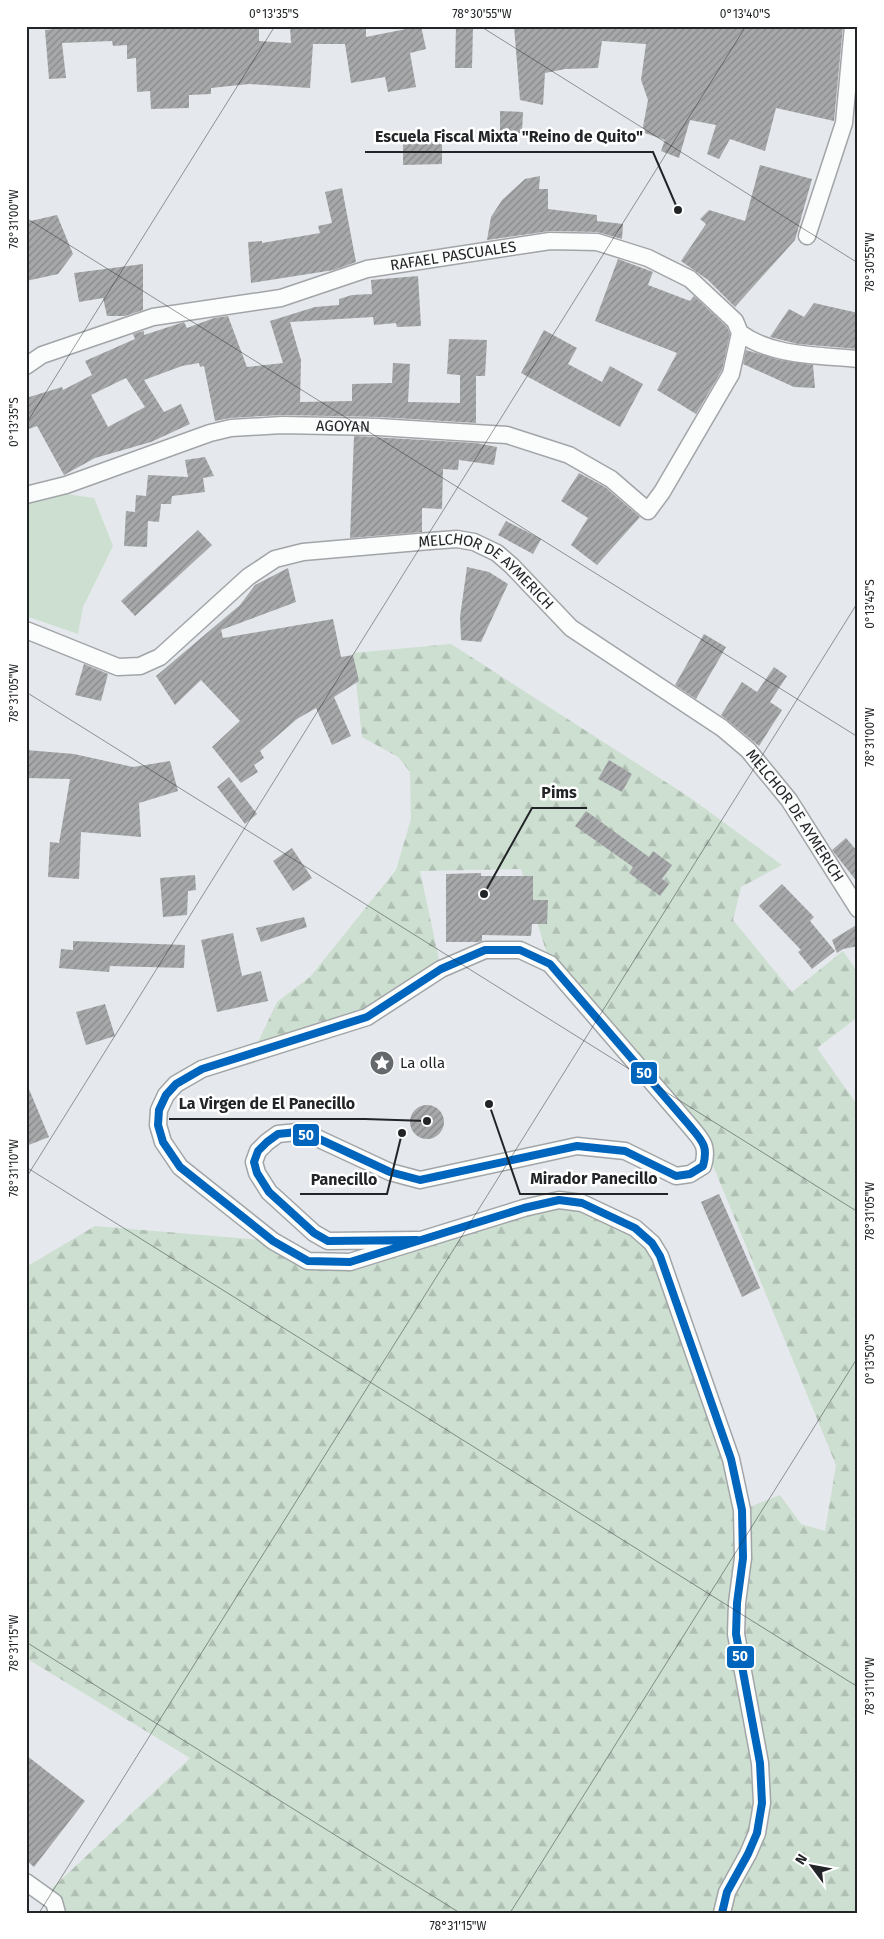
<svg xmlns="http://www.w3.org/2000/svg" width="884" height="1939" viewBox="0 0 884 1939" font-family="'Fira Sans',sans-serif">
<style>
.green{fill:#cddfd0}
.forest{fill:url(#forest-firs)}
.building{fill:url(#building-hatch);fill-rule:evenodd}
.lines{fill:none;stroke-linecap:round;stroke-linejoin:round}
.street-casing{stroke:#a2a5a8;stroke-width:19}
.street{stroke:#fbfcfc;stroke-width:16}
.bus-1-casing{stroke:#fff;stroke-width:11}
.bus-1{stroke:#0065bd;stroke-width:8}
.ticks{fill:none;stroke:#222527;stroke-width:1;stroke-opacity:0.45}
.labels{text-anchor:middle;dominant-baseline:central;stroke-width:5;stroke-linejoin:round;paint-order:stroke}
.street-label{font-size:15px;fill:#222527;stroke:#fff}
.poi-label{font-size:15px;fill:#222527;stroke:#fff;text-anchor:start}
.leader{fill:none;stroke:#222527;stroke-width:2}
.callout-dot{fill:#222527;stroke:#fff;stroke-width:2}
.callout-label{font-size:16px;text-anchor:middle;font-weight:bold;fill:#222527;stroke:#fff;stroke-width:5;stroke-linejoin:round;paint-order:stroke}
.line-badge{stroke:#fff;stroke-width:2}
.badge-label{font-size:14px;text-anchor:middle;font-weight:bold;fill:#fff}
.neatline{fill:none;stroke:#222527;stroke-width:2}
.ticks-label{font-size:12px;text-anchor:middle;fill:#222527}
</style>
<defs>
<pattern id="forest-firs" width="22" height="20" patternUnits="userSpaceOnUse" patternTransform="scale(1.25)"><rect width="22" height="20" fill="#cddfd0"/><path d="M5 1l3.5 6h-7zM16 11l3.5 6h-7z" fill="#b0bfb3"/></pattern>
<pattern id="building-hatch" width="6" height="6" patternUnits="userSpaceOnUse" patternTransform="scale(1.25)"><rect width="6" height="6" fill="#a7a8aa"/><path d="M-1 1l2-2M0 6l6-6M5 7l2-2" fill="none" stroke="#88898a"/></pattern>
</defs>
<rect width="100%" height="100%" fill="#e5e8ec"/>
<path class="green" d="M66,494L94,498L113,546L83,607L78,634L26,616V505Z"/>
<path class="forest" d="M451,644L689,797L782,865L741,887L733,920L792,992L843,951L858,973V1017L817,1048L858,1106V1913H66L45,1895L190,1758L26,1658V1267L95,1226L273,1241L308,1261L350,1262L559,1200L652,1243L742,1510L780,1495L801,1524L825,1531L836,1465L705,1146L550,964L521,869L420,871L441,969L367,1017L252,1055L277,1002L310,977L396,870L411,819L410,772L398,757L362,737L353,653Z"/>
<path class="building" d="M62,26H259V41L291,43L290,26H366V37L421,26L426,49L410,53L416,87L388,92L385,77L351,83L345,44H313L310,88L249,84L211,88V94L189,95V108L151,109L150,91L137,92L136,58L127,59V45L113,46L112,41L62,43L66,78L49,79L45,30L62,28Z
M456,26H473L472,68H455Z
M514,26H843L834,121L776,108L765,151L730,139L719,159L707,154L716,125L690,120L679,158L661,151L665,140L642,132L648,100L641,80L646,44L602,41L598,68L565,69L545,73L543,105L520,100Z
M500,111L523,112L522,133H500Z
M442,141V164L403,165V142Z
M760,165L812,179L795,240L735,307L708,280L681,261L706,224L700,219L709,210L745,221Z
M540,176L539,189H548V209L597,215V221L623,224L622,239L597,232L550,231L487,240L491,217L502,200L525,179Z
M342,188L356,262L334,270L251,283L248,242L262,241V243L320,233L318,226L332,223L325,192Z
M57,215L73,254L58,274L26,281V222Z
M618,259L653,272L648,285L690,301L694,296L727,327L730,334L722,370L696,414L657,390L677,353L595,321Z
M143,264V310L125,316H107L103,298L79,302L74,273Z
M418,276L421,326L397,327L396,323L374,325L373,317L290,322L301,360L300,402L352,401V384L392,383L393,363L410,364L408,402L460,403V375L447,374L449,339L487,340L485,376H476V423L379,417L282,415L230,418L215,421L204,366L200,367L199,363L182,366L144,380L164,412L181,404L190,424L151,442L95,458L64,475L37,426L26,430V398L62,387L63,390L92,375L85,361L135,339L133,334L144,331V335L184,322L187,328L214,318L228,316L247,367L283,363L270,321L315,307L339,305V299L352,295L372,294L371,280ZM126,378L145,407L108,427L91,395Z
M814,303L858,313V349L798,344L770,337L789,309L804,317Z
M544,330L577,348L568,364L602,382L610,366L643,384L620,427L521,373Z
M746,350L779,360L813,365L815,388L794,387L743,364Z
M354,436L476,443L497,447L494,465L459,460L458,470L443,469L442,509L422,508V532L350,538Z
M205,457L214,476L203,478L205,492L172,496L171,504H161L159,522L148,521L147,547L124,546L126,511L135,512L136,495L146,496L148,475L188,477L185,460Z
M579,473L605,487L640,517L597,565L571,545L588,518L561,501Z
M506,521L541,539L533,554L498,535Z
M198,530L212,545L135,616L121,601Z
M467,567L489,572L508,584L481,642L461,640L460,617Z
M288,568L296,602L221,630L223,638L333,619L341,657L353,655L359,681L334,697L351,736L332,745L316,708L297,719L260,751L264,758L254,765L258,772L241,783L212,747L240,721L201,680L175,705L156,676L240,605L255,585Z
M704,634L726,647L696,699L675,685Z
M84,664L108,674L101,701L75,695Z
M774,667L787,676L770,702L782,710L759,746L721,715L742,682L757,692Z
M26,750L74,754L133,767L170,761L178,791L139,803L141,837L81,832L79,879L48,877L50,842L59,843L70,779L26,778Z
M609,760L632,774L622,792L598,779Z
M229,777L257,814L245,824L217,787Z
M586,811L649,857L653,851L672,865L662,879L669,884L660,896L629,873L633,867L575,826Z
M846,838L858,852V883L832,850Z
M292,848L312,878L293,891L273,861Z
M481,873V876H533V900H548L547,924H532L531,936L482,935V941L478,942H446V874Z
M195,875L196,890L188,891L187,915L163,917L160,878Z
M782,884L814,917L810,921L835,951L812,969L798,952L801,950L759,906Z
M304,917L307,927L261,942L256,928Z
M858,924V946L843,949L837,953L832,940Z
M233,933L242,976L261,971L268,1001L217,1012L201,940Z
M73,941L185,945L184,968L110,966L109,972L59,968L61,949L73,950Z
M105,1004L115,1036L86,1045L76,1012Z
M26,1082L49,1137L26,1146Z
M410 1122a17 17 0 1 1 34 0a17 17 0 1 1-34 0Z
M719,1194L760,1288L742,1297L701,1202Z
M26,1755L85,1801L34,1867L26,1860Z"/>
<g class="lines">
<defs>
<g id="street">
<path d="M807,236L844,123L853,26"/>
<path id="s1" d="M26,366L42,355L153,317L281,298L367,269L550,241L597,242L648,258L690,279L735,321L740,333C773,357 819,355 858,359"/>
<path id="s2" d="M26,495L66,485L210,433L231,428L282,425L378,427L507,435L569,455L611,479L648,511L662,492L731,374L740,333"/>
<path id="s3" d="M26,630L118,667L140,666L160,657L248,577L275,559L303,552L430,541L457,539L474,542L497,553L512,566L571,628L722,728L748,750L789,800L858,909"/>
<path d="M417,1240L328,1241L314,1233L269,1192L257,1173L254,1162L258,1151L267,1142L278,1134L297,1132L317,1138L390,1172L420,1180L577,1146L625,1151L676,1176L690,1174L703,1166C709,1145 701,1140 689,1125L550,964L520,950H485L441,969L367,1017L202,1069L176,1084L166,1095L159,1110L158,1125L163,1142L180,1167L273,1241L308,1261L350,1262L524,1208L559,1200L582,1203L635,1228L652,1243L660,1256L731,1459L742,1510L743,1558L737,1603L736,1634L760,1763L762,1803L757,1833L748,1854L727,1892L722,1913"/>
<path d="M26,1882L54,1902L57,1913"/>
</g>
</defs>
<use href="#street" class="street-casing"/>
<use href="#street" class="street"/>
<defs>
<path id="bus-1" d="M417,1240L328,1241L314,1233L269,1192L257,1173L254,1162L258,1151L267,1142L278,1134L297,1132L317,1138L390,1172L420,1180L577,1146L625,1151L676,1176L690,1174L703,1166C709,1145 701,1140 689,1125L550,964L520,950H485L441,969L367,1017L202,1069L176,1084L166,1095L159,1110L158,1125L163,1142L180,1167L273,1241L308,1261L350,1262L524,1208L559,1200L582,1203L635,1228L652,1243L660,1256L731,1459L742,1510L743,1558L737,1603L736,1634L760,1763L762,1803L757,1833L748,1854L727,1892L722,1913"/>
</defs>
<use href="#bus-1" class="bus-1-casing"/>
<use href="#bus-1" class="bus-1"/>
</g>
<path class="ticks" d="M480,26L858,263M26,218L858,737M26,424L275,26M26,692L858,1212M26,1167L858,1687M26,1178L746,26M26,1642L460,1913M39,1913L858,602M510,1913L858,1357"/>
<defs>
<symbol id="sight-disc" viewBox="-11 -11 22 22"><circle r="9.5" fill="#66696c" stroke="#fff"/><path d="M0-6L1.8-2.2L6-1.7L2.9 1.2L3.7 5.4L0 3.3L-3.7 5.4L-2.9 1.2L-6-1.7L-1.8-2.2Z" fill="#fff"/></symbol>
</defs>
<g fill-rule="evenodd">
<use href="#sight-disc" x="368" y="1049" width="28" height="28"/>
</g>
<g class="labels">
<g class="street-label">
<text stroke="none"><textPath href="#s1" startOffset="444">RAFAEL PASCUALES</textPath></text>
<text stroke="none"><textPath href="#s2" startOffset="328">AGOYAN</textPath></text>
<text stroke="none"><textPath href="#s3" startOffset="518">MELCHOR DE AYMERICH</textPath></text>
<text stroke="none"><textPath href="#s3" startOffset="922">MELCHOR DE AYMERICH</textPath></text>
</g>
<g class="poi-label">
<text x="400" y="1063">La olla</text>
</g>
</g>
<path class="leader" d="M678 210L653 152H365M484 894L532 808H587M427 1121L365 1119H169M489 1104L520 1194H668M402 1133L387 1194H300"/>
<g class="callout-dot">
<circle cx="678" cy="210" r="5"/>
<circle cx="484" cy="894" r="5"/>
<circle cx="427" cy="1121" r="5"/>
<circle cx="489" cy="1104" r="5"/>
<circle cx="402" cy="1133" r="5"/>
</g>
<g class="callout-label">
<text x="509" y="142">Escuela Fiscal Mixta "Reino de Quito"</text>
<text x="559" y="798">Pims</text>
<text x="267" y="1109">La Virgen de El Panecillo</text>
<text x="594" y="1184">Mirador Panecillo</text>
<text x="344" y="1185">Panecillo</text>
</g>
<g class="line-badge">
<rect x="630" y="1061" width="28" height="24" rx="5" fill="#0065bd"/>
<rect x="292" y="1123" width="28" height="24" rx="5" fill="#0065bd"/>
<rect x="726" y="1645" width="29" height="24" rx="5" fill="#0065bd"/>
</g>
<g class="badge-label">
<text x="644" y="1078">50</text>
<text x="306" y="1140">50</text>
<text x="740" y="1661">50</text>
</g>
<rect width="884" height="1939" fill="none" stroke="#ffffff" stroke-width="55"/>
<g transform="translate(812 1866) rotate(302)" stroke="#ffffff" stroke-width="4" paint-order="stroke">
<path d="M0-4L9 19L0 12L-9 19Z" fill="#222527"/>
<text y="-8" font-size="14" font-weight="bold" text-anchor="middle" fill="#222527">N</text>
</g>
<rect x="28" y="28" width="828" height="1884" class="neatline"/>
<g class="ticks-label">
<text x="274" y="18">0°13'35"S</text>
<text x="482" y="18">78°30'55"W</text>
<text x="745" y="18">0°13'40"S</text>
<text transform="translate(14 219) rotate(-90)" y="4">78°31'00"W</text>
<text transform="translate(870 262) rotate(-90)" y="4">78°30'55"W</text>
<text transform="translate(14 422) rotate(-90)" y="4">0°13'35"S</text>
<text transform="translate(870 604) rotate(-90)" y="4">0°13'45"S</text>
<text transform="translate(14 693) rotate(-90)" y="4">78°31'05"W</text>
<text transform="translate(870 737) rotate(-90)" y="4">78°31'00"W</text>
<text transform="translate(14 1168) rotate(-90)" y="4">78°31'10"W</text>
<text transform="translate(870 1211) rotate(-90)" y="4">78°31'05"W</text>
<text transform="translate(870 1359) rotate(-90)" y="4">0°13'50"S</text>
<text transform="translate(14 1643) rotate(-90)" y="4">78°31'15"W</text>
<text transform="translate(870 1686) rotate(-90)" y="4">78°31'10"W</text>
<text x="458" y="1930">78°31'15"W</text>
</g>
</svg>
